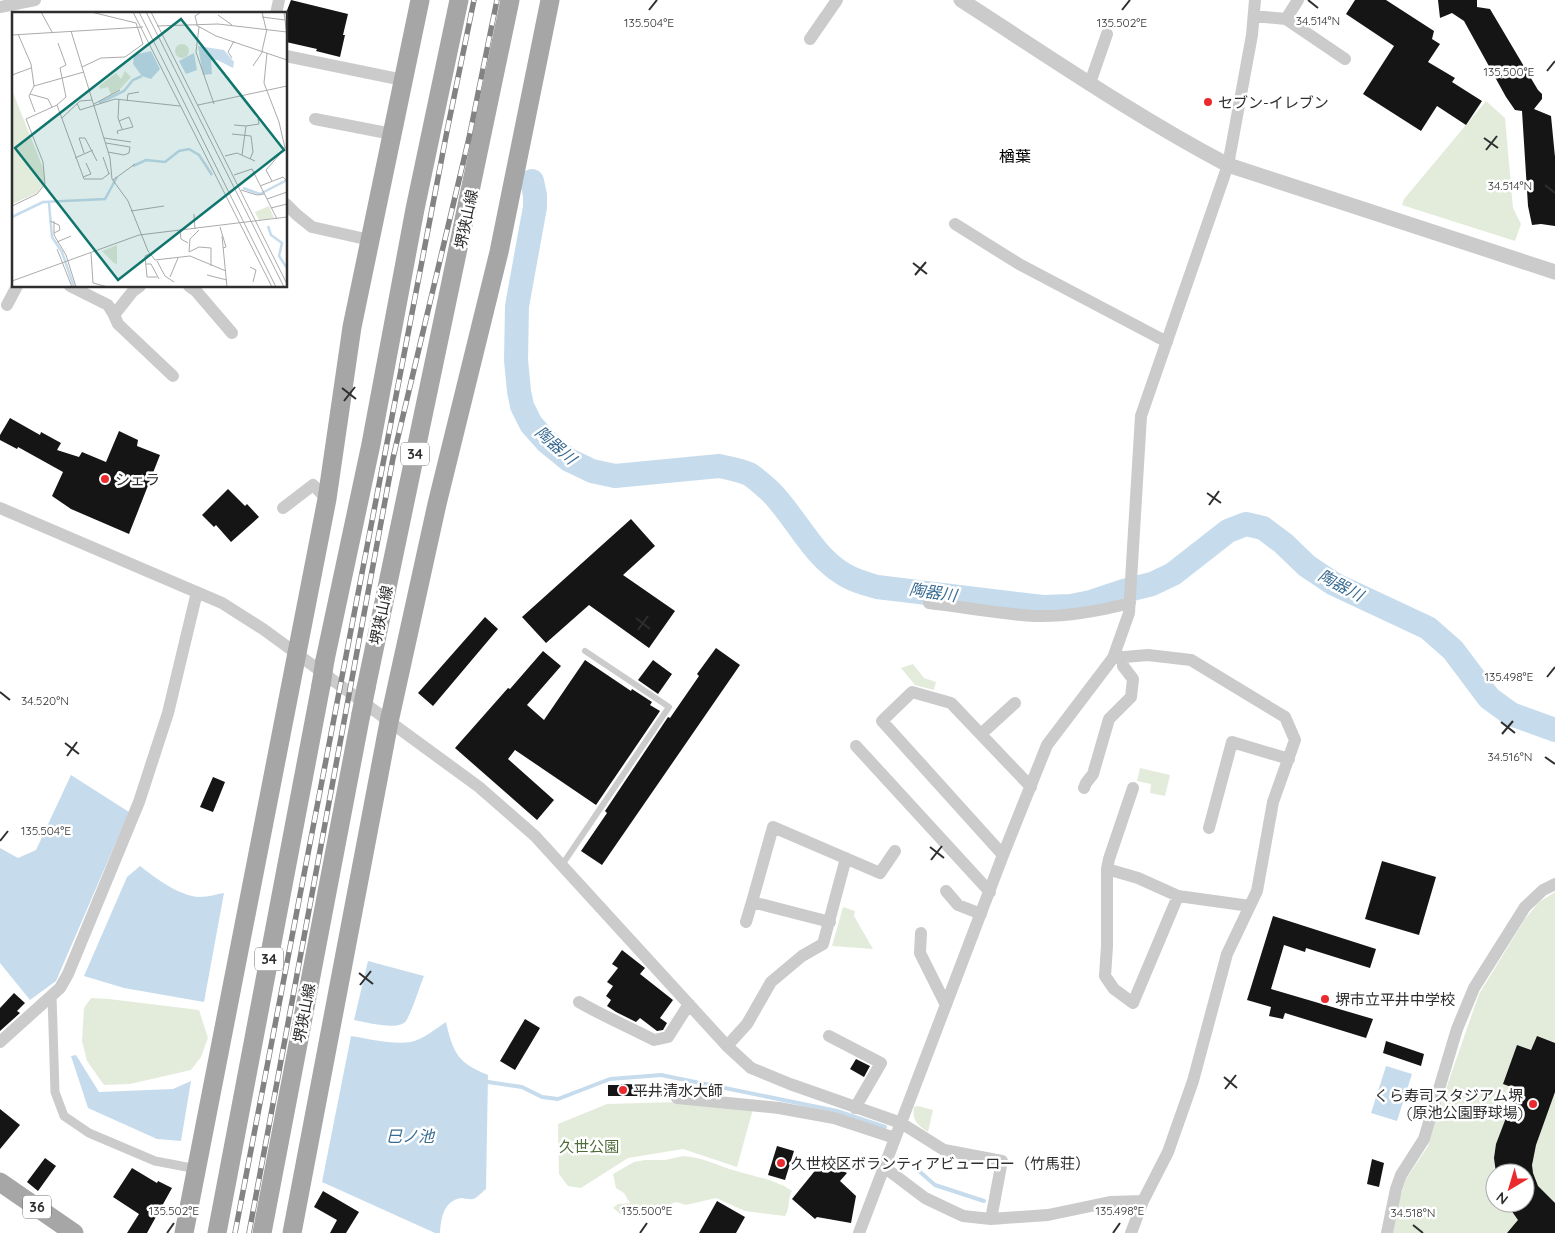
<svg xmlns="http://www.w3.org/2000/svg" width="1555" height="1233" viewBox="0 0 1555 1233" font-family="Quicksand,'Noto Sans JP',sans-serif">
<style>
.green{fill:#e3ecdb;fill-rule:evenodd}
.water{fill:#c6dced}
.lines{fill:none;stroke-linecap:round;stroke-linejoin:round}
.stream{stroke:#c6dced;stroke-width:4}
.river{stroke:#c6dced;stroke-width:24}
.building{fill:#151515}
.service{stroke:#cbcbcb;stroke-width:6}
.pedestrian{stroke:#cbcbcb;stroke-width:9}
.minor{stroke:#cbcbcb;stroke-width:12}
.tertiary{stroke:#cbcbcb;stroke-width:15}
.primary{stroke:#a6a6a6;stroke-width:19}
.rail-casing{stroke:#838383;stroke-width:5.5}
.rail{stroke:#fff;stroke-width:4;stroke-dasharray:11;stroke-linecap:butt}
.primary-bridge{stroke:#a6a6a6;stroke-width:19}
.ticks{fill:none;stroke:#2e2e2e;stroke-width:2}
.poi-dot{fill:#eb2a30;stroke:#fff;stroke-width:2}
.labels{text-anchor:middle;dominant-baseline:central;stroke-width:5;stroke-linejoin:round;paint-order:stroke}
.shield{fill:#fff;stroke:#6d6d6d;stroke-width:1}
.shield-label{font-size:14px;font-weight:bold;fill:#2e2e2e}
.poi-label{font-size:15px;fill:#2e2e2e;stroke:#fff;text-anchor:start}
.street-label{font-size:15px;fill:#2e2e2e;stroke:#fff}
.park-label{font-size:15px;fill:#4f6b3a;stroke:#fff}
.neighbourhood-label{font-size:16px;fill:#000;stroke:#fff}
.water-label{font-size:16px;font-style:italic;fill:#396c93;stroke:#fff}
.inset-river{fill:none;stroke:#c6dced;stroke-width:2.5}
.inset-road{fill:none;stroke:#ababab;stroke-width:1}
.view{fill:#0f766e;fill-opacity:0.15;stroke:#0f766e;stroke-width:2.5}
.inset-edge{fill:none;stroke:#2e2e2e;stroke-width:2.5}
.ticks-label{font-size:12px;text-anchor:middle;fill:#2e2e2e;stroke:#fff;stroke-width:5;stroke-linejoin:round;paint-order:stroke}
</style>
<rect width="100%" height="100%" fill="#fff"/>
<path class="green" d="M1486,101L1505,118L1513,208L1521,224L1515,241L1402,205L1404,199Z
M913,664L924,678L936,682L934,690L915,685L901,668Z
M1140,768L1170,775L1165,796L1150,793L1151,784L1137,781Z
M1555,892V1233H1393L1400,1197L1406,1179L1428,1146L1449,1080L1479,994L1525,919L1539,902ZM1495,1173H1525V1203H1495Z
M843,907L855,911L854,916L873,949L832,946Z
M91,998L109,999L199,1010L208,1038L201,1057L191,1070L130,1084L104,1085L87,1061L82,1041L84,1008Z
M679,1102L753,1109L737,1167L683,1149L628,1158L581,1188L568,1186L559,1174L558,1124L607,1104Z
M918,1106L933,1110L928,1132C917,1124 912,1121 914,1107Z
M683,1156C702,1157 718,1166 736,1171C755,1177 775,1179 792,1191C787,1199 791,1206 785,1216L745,1211L716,1198L686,1205L676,1202L645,1215H622L613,1208L618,1204L630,1203L624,1193L616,1188L613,1174L634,1162L645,1160H665Z"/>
<path class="water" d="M71,775L129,812L56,981L30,1000L0,963V848L18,858L36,850Z
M140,866C157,879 179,896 200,897C208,897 217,894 224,893L204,1002L124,988L84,976L127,877Z
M368,961L424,976C420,985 410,1019 404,1023C393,1030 366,1022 354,1020Z
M446,1022C453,1053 458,1063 488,1075L486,1189C482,1192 477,1198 473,1199C469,1200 465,1198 461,1198C443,1201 441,1219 440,1233H435L322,1182L351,1036C370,1039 392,1045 411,1042C424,1039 435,1029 446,1022Z
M76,1055L99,1092L173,1089L191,1081L181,1141L157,1139L88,1108L71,1056Z
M1386,1066L1412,1074L1397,1121L1371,1113Z"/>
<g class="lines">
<path class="stream" d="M488,1082L522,1087L542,1097L558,1099L610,1079L661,1075L837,1111L885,1127
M904,1158L935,1185L984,1201"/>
<path class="river" d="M532,181L535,195V207L517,306L516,360L519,391L522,406L531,424L547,442L569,460L592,471L615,476L719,466C729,468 740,470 749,474C756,478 764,486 770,491C796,517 812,556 845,575C855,581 866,584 877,587L1043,607L1071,606L1091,602L1124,591L1152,584L1173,574L1228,531L1246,524L1263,528L1283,543L1307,566L1334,584L1428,628L1453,650L1489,698L1511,714L1555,730"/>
</g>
<path class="building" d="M291,0L348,14L343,35H345L340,57L316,51L317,49L286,42V13Z
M1355,0H1386L1434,31L1432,39L1440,44L1428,62L1455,78L1452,82L1482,101L1466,125L1437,106L1421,131L1363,94L1394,46L1346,14Z
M1438,0H1477V7L1490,9L1538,90L1542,94V99L1534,109L1551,116L1555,157V226L1541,224L1532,225L1528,206L1522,111L1515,110L1506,97L1464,21L1452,13L1440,18Z
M10,418L40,435L41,432L61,443L57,450L79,457L82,452L106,462L119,431L138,440L137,446L160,455L129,534L71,509L52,496L63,472L18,447L17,449L0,440V435Z
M228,489L245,506L247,504L259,517L231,542L216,525L214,527L202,515Z
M631,519L655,546L623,575L675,611L649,648L589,605L546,643L522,617Z
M485,617L498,629L433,706L418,693Z
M716,648L740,665L602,865L581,851L607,813L605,811L668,717L670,718L699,676L697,674Z
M543,651L561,666L527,705L544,720L585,660L631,691L632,689L652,702L650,705L660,711L596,805L515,750L508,759L554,800L537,820L455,748L508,688L510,689Z
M653,660L672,674L658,694L638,680Z
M213,777L225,782L213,812L200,807Z
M1382,861L1436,877L1419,935L1365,919Z
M1273,916L1376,949L1370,968L1306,948L1305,952L1284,945L1271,989L1373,1019L1366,1038L1285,1013L1283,1019L1269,1016L1271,1007L1247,1000Z
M622,950L645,968L640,974L673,1000L660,1018L667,1023L663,1030L657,1031L640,1018L636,1022L616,1012L607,1006L611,1000L606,996L613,986L607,982L618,968L612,964Z
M14,993L25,1003L17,1011L20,1013L0,1031V1008Z
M525,1019L540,1028L515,1070L500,1061Z
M1537,1036L1555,1043V1092L1536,1145L1532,1165L1533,1173L1538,1186L1555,1203V1233H1507L1518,1220L1506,1203H1525V1173H1496L1494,1158L1496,1144L1517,1089L1503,1084L1517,1045L1531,1050Z
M1386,1041L1424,1054L1421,1066L1383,1053Z
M856,1059L870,1066L864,1077L850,1069Z
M621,1084L665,1085L664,1096H608V1085H621Z
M0,1109L20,1125L0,1149Z
M777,1146L794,1151L785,1180L768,1175Z
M45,1158L56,1166L38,1191L27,1182Z
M1372,1159L1384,1163L1379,1187L1367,1184Z
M830,1165L847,1173L840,1181L856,1196L851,1223L817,1217L815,1219L792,1199L818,1167L823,1171Z
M132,1168L157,1183L158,1181L172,1188L147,1233H127L139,1214L113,1197Z
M323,1191L359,1212L346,1233H330L337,1220L314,1207Z
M717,1201L745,1217L736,1233H699Z"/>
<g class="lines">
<path class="service" d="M562,865L669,707L585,651"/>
<path class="pedestrian" d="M52,995L55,1092L64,1116L89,1133L155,1161L197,1169"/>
<path class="minor" d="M0,7L35,0
M276,14L279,0
M1254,16L1286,19L1298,0
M1286,19L1345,59
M810,39L837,0
M286,56L403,80
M1090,83L1107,34
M315,119L392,134
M286,204L297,215L312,227L370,240
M955,224L1019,264L1167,342
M70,286L108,305L114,315
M140,286L133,291L114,315L118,324L173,376
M189,286L196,291L232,333
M7,305L17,286
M0,508L222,603L263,629L479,787L535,836L727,1046L751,1068L790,1084L901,1123L944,1150L1002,1161L991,1219
M283,508L313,485L327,499
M929,603C964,607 1000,614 1035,616C1067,617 1099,611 1130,603
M1113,658L1148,655L1191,660L1285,717L1295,740L1273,802L1257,891L1227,954L1193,1081L1168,1152L1143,1201L1131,1233
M981,734L1015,703
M856,746L990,892
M1084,788L1086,783L1093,774L1109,719L1131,697L1133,679L1123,666V657
M1133,788L1109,859L1107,869V946L1105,976L1114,989L1133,1003L1178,896
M1209,828L1232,742L1289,759
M1003,855L882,721L912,692L951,703L1031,787
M1107,869L1138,878L1178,896L1250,906
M946,891L958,905L981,914
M746,922L752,902
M830,922L752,902L773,827L880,873L895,851
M921,933L920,953L946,1005
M579,1002C603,1016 629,1027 654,1040L668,1037L689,1004
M829,1036L881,1063L855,1108
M0,1042L60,988L68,974L139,802L168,713L197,592
M727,1046L747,1024L771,982L802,956L823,944L846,858
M677,1098L779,1108L834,1118L895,1138
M884,1167L925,1198L963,1216L991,1219L1048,1215L1110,1202L1143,1201
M859,1233L1003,855L1047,745L1113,658L1129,613L1141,416L1228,165L1252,35L1255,0
M1387,1233L1396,1189L1401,1175L1424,1139L1457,1029L1474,988L1525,907L1543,890L1555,884"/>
<path class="tertiary" d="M961,0C1048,56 1135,116 1228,165L1555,272"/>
<path class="primary" d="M325,660L371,444L415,209L459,0
M366,688C413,459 464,230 510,0
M0,1182L74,1233
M184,1233L327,499L352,327L420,0
M217,1233L321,685
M262,1233L361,714
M292,1233L389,722L437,504L499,252L550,0"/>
<defs>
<path id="rail" d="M235,1233L447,131L474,0
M249,1233L393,458L469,138L497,0"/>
</defs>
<use href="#rail" class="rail-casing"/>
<use href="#rail" class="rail"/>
<path class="primary-bridge" d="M321,685L325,660
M361,714L366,688"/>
</g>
<path class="ticks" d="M1308,0L1318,8M649,10L657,0M1122,10L1130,0M1547,71L1555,61M1484,138L1498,148M1486,150L1497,136M1545,185L1555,193M913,263L927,274M915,275L926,262M342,388L356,399M344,401L355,387M1207,493L1221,503M1209,505L1219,491M636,618L650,629M638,630L648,616M1547,677L1555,667M0,692L10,700M1501,722L1515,733M1502,734L1513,721M65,743L79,754M67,756L77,742M1545,757L1555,764M0,841L8,831M930,847L944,858M931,860L942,846M359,973L373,984M360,985L371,971M1224,1077L1237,1088M1225,1089L1236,1075M1413,1225L1423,1233M167,1233L174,1223M640,1233L647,1223M1113,1233L1120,1223"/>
<g class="poi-dot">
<circle cx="1208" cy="102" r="5"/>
<circle cx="105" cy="479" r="5"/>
<circle cx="1325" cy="999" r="5"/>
<circle cx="623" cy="1090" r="5"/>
<circle cx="1533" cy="1104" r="5"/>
<circle cx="781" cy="1163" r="5"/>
</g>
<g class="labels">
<g class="shield">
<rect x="401" y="442.5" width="28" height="23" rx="4"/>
<rect x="255" y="947.5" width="28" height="23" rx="4"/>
<rect x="23" y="1195.5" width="28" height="23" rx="4"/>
</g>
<g class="shield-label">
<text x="415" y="454">34</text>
<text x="269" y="959">34</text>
<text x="37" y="1207">36</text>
</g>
<g class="poi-label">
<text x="1218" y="102">セブン-イレブン</text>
<text x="115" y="479">シェラ</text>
<text x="1335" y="999">堺市立平井中学校</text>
<text x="633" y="1090">平井清水大師</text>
<text x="1523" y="1095" text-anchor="end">くら寿司スタジアム堺<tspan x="1523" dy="17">(原池公園野球場)</tspan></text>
<text x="791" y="1163">久世校区ボランティアビューロー（竹馬荘）</text>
</g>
<g class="street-label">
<text transform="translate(466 219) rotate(-78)">堺狭山線</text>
<text transform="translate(381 615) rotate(-78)">堺狭山線</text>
<text transform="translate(304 1013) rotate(-79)">堺狭山線</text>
</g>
<g class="park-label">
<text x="589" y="1146">久世公園</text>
</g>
<g class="neighbourhood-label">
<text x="1015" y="156">楢葉</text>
</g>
<g class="water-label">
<text transform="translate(556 445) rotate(41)">陶器川</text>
<text transform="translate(1341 585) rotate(28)">陶器川</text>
<text transform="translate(933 592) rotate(8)">陶器川</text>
<text x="410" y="1136">巳ノ池</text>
</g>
</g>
<g transform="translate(12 12)">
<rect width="275" height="275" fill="#fff"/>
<path d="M163 39a7 7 0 1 1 14 0a7 7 0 1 1-14 0ZM113,59L119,65L108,77L99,83L96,75L88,77L87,74L104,61L109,67ZM0,78L31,156L33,171L25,181L0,192ZM257,194L262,206L247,208L243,200ZM105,233V252L102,251L90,239Z" fill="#e3ecdb"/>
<path d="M186,34L212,38L222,50L221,56L205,48H199L200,62L191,63ZM139,39L148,57L139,67L130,64L121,52L122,43ZM182,41L185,58L174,62L167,49Z" fill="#c6dced"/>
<path class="inset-river" d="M87,91L112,79L121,68L130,64M121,154L134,148L153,150L167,139L177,137L187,143L200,163M231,176L248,182L275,168M37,191L40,225L50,240L62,275M0,205L31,190L93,187L105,165M256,214L259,223L270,231L267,244L275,256"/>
<path class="inset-road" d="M29,0L40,20M121,0L260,275M127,0L264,275M134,0L272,275M139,0L275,272M250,0L254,17M272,0L275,24M206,3L220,13M250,5L273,8M185,12L183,4L189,0M184,13L204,24L275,48M145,14L206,12L275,20M187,15L184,40L202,92M59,19L98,146L100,167L116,189L136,239L143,248L178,244L214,259M6,22L19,52L22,74L72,60M0,23L131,15M250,39L255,17M255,41L252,71L267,110L273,136M220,46L216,40L222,29M241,54L251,39M70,55L89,46L113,45L131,32L124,11L79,0M0,63L19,56M22,74L17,84L23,100M18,82L36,87L40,95M107,87L106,106L110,117M115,89L116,82L127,80M65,91L68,98L103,87L168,94M82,92L108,78M45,93L72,167H90L98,161M186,93L275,74M50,106L68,89L80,88M222,113L234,114L230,143M234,114L247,112L246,107M106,122L105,119L121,115L117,105L107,109M220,122L239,124L241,140L238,147M92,126L119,130M94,131L118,135L117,141L112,143L96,140M72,141L67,126H73L85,149M213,144L225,141L243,149M91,145L97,162M63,146L81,138M222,163L240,157L265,207M71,165L79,162L74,151M101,168L123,152M260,169L254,158L275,134M248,174L271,165L275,169M229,178L245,183L252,182M255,187L275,180M0,194L25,182L33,172L31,150L14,107L45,93L54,85L48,56L54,53L46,31M259,196L275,192M119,199L152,194M182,202L183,217M38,209L47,213L48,218L42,221M42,209V223L54,243L64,275M208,215L214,235L211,236M168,219L169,227L176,231M210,224L215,275M45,230L59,224M45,237L60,275M177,240L187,235L199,236V254M177,240L178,227L187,218M79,241L81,271L96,275M137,242L133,244L135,265H145M145,249L153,264L162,270M134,252H139L147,267M238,255L244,258L241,270M195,263L215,268M158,265L166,246M0,269L127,223L275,205"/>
<path class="view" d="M169,7L272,138L106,268L3,136Z"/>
<rect width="275" height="275" class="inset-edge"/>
</g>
<g class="ticks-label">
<text x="1318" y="25">34.514°N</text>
<text x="649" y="27">135.504°E</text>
<text x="1122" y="27">135.502°E</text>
<text x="1509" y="76">135.500°E</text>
<text x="1510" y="190">34.514°N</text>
<text x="1509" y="681">135.498°E</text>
<text x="45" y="705">34.520°N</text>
<text x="1510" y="761">34.516°N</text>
<text x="46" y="835">135.504°E</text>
<text x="174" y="1215">135.502°E</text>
<text x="647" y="1215">135.500°E</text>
<text x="1120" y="1215">135.498°E</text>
<text x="1413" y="1217">34.518°N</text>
</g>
<g transform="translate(1510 1188) rotate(218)"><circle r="24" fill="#ffffff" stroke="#ababab"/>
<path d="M0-4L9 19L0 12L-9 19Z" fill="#eb2a30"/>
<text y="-8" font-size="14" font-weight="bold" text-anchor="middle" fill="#2e2e2e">N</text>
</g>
</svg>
